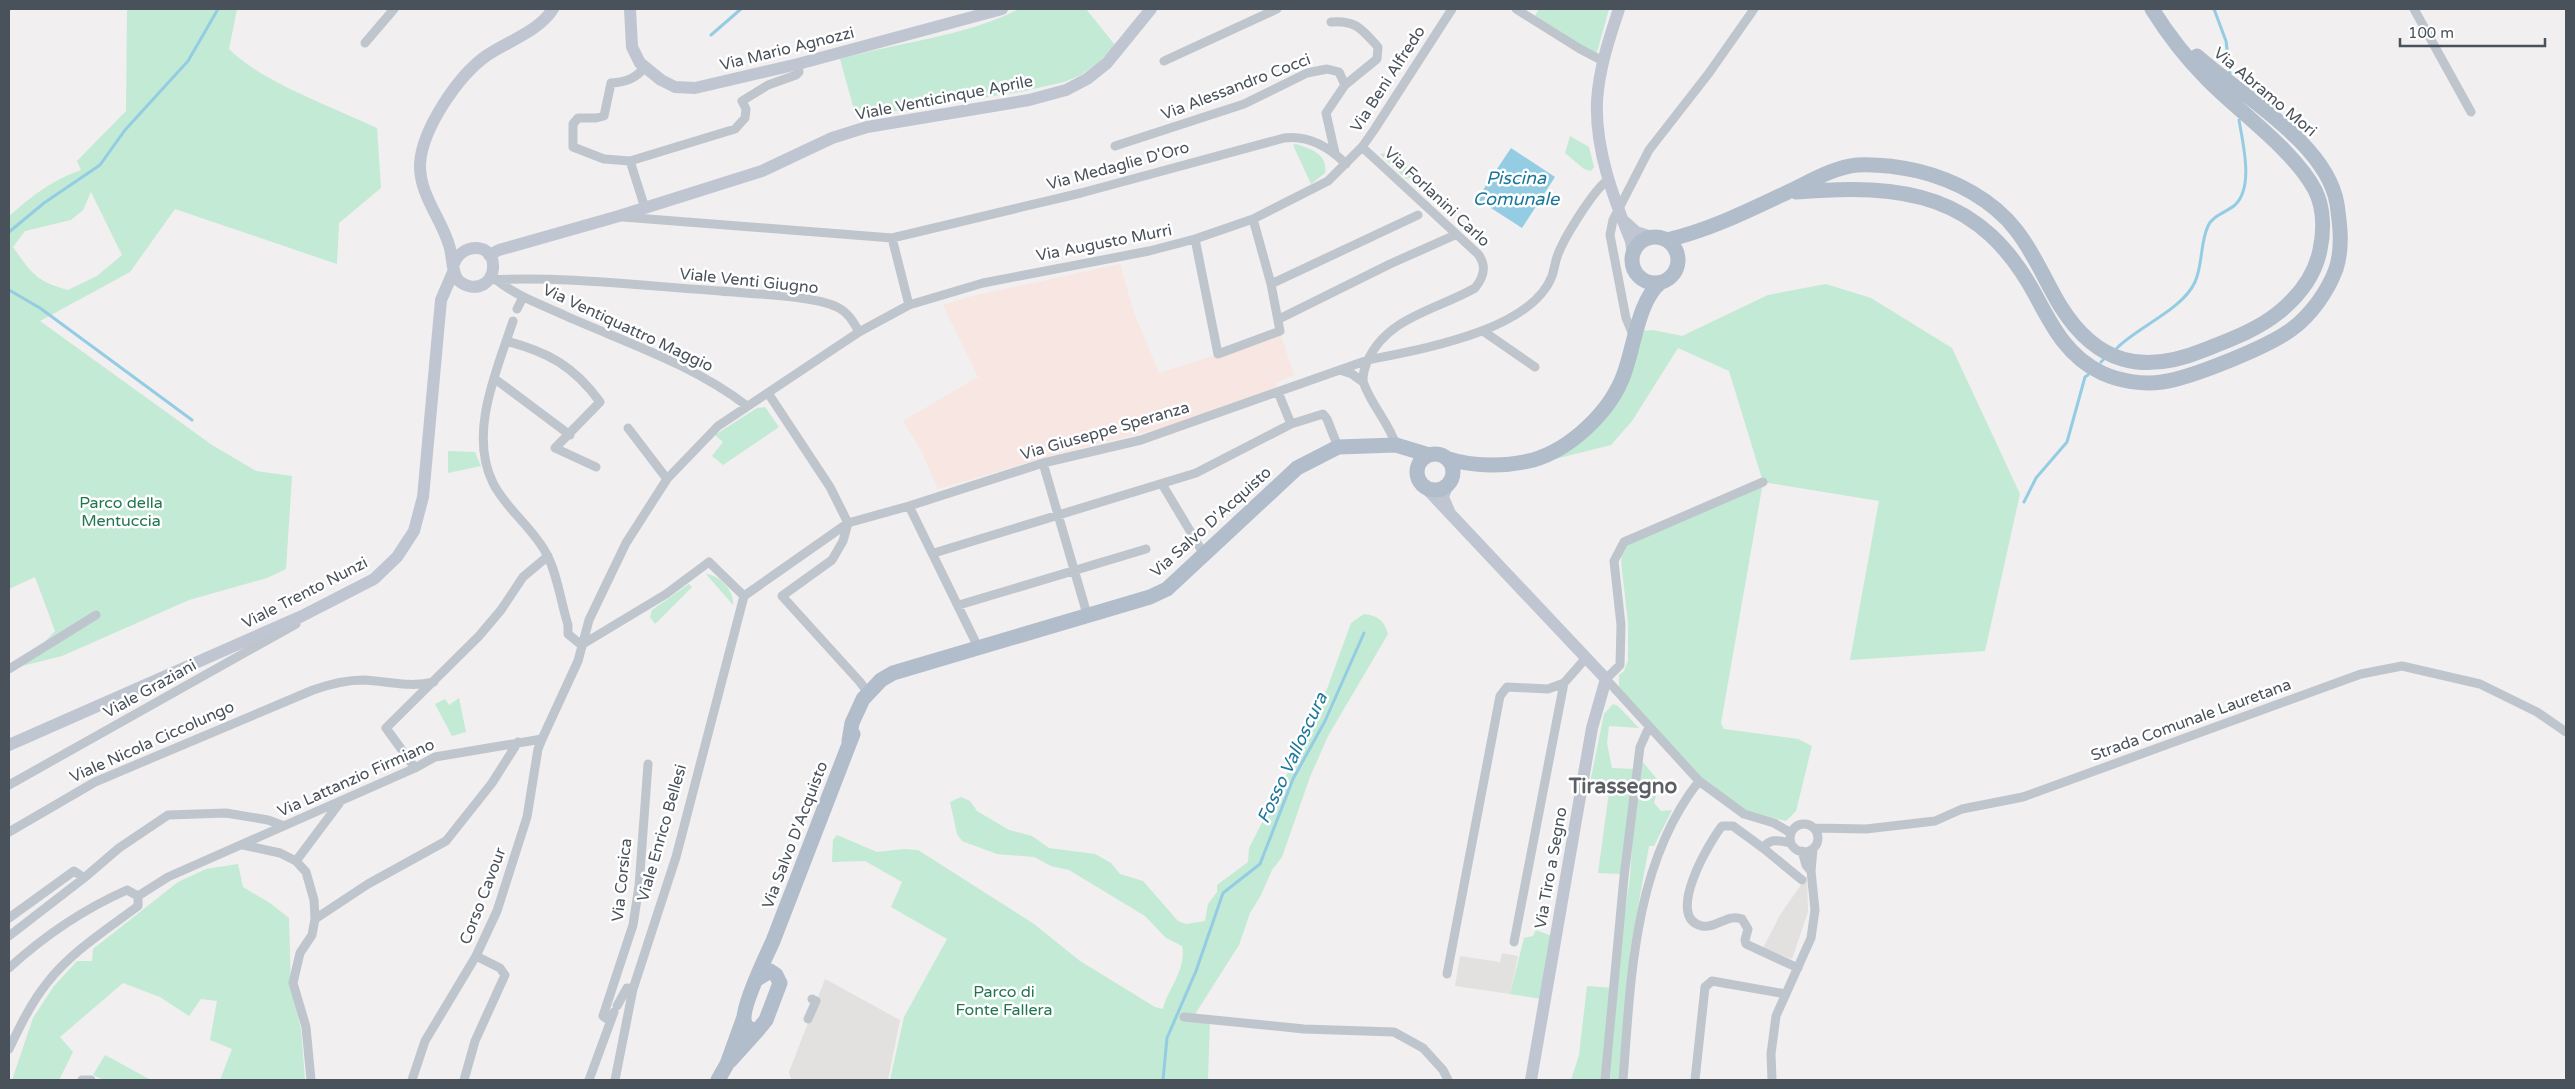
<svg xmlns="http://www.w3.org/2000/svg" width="2575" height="1089" viewBox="0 0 2575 1089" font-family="'Varela Round',sans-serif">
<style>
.education{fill:#e2e1e0}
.medical{fill:#f8e6e2}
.green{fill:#c2ead4;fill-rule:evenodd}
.water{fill:#94cde3}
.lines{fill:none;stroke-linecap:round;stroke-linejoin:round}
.stream{stroke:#94cde3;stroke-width:3}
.street{stroke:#bfc5cc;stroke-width:9}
.secondary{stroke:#bfc6d1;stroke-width:12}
.primary{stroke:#b2bdcb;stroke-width:15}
.labels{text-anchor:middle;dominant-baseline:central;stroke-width:5;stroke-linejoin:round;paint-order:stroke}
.street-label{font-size:16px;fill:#49515b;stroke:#fff}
.park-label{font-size:16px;fill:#217550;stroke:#fff}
.water-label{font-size:18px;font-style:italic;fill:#1b789b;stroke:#fff}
.district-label{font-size:21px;font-weight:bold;fill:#5c5f63;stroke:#fff}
</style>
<rect width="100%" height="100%" fill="#f1efef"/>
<path class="education" d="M1807,876L1808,912L1792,959L1763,948L1780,915Z
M1502,953L1518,956L1510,994L1455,986L1460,956L1500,962Z
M825,979L900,1020L888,1080H791L789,1072Z"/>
<path class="medical" d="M1120,264L1134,313L1159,373L1281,335L1294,375L1276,382L1278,388L1166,427L1043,458L938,489L921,450L903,421L978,377L943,305L973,296Z"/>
<path class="green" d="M127,9H237L229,49C262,82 333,107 377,128L381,188L339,223L337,264L175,209L130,272L40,321L212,445L256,471L292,476L286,569L267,578L189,600L62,656L22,666L55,631L35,577L9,589V216C32,196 52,180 81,170L77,161L126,111ZM91,192L122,255L97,276L68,290C36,281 32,274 13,247L25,231L71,220L83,210Z
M1019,9H1086L1115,45L1100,61L1081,75L1064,82L1020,92L856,117L840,59C896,43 968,36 1019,9Z
M1539,9H1609L1597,52L1594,54L1533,19Z
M1570,136L1589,147L1594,167L1591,171L1584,169L1565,153Z
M1296,144C1311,149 1328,154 1325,173L1311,184L1293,145Z
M1390,149L1397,153L1393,159L1415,172L1412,177L1406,179L1380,154L1386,153Z
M1826,284L1871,298L1952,348L2020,494L1985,651L1850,660L1879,501L1763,482L1721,723L1724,729L1798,739L1812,746L1796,811L1786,821L1746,811L1702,778L1619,688V675L1624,671L1628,661V623L1621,561L1624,542L1763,482L1729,371L1678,348L1632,421L1611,445L1551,460L1578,442L1642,331L1653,330L1682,336L1768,295Z
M765,407L779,427L723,465L712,456L723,442L715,435L757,408Z
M448,451L475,452L481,466L448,473Z
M706,574C720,575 735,592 733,605Z
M689,584L692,587L655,624L650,617L652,610Z
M1364,614C1378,616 1384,620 1388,634L1328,736L1310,777L1282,857L1272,870L1261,895L1250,913L1239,945L1192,1019L1210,1020L1208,1079L890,1080L904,1017L947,939L891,907L902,882L865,861L832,862L833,840L837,835L877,852L904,849L918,850L1034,924L1080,961L1155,1007L1163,1009C1168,988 1187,969 1182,946L1166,938L1145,916L1069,870L1051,866L1034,857L997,854L962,841L957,834L950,802L961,797L970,801L977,811L1009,830L1032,836L1049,848L1095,854L1111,863L1120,874L1143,881L1178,921L1186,924L1205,921L1208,904L1217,892V885L1248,862L1249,848L1308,733L1313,714L1327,689L1351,623Z
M459,698L466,732L452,736L435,704L445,699L449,705Z
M1613,704L1618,706L1639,728L1609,726L1607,743L1612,768L1635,769L1621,874L1598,873L1609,792L1589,788L1604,714Z
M1642,761L1657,779L1653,782L1658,788L1654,803L1661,811L1672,810L1654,846H1649L1630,951L1632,971L1623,1080H1571L1579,1055L1587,986L1614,988L1630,877L1634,816Z
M238,864L243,887L270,903L289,918L291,988L301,1029L305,1080H220L232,1049L210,1040L217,1001L201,999L189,1016L160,997L123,983L60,1037L73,1052L59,1080H12L33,1018L54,986L77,961H92L93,949L178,882L206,869Z
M1536,930L1552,936L1541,999L1510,994L1524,938L1533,936Z
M105,1055L151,1080H104L93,1075Z"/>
<path class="water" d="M1511,148L1555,177L1522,228L1477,199Z"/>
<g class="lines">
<path class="stream" d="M2214,9L2226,41L2230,74
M711,35L741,9
M9,232L44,203L100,165L125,130L188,61L218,9
M9,290L40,308L192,420
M2117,348C2139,326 2182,310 2195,282C2203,264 2200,243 2208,226C2213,215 2227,212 2235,205C2254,187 2243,144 2239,120
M2101,362L2103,360
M2024,502L2036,478L2067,442L2085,377L2088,375
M1163,1080L1167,1038L1196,971L1223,893L1260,864L1293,779L1325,721L1364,633"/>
<path class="street" d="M1516,9L1580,49L1603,61
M2414,9L2471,112
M1331,22C1357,20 1362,30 1378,47L1377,59L1345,85
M365,43L394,9
M1164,61L1277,9
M645,67C635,79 626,82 611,83L604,116L596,118H578L573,124V147L604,159L630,161L645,208
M1115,146L1244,104L1307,73L1327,69L1339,72L1345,85L1326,113L1335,153
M1362,147L1478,254C1487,266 1484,277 1475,288C1437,310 1386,317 1367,362C1365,368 1361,377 1364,384C1372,406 1389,423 1396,445
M630,161L735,129L745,118L746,109L742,101L768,85L796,75L799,72L798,64
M623,217L892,238L1081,193L1284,138C1308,135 1329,147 1346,164
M892,238L909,305
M1195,239L1218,354L1280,331L1271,284L1253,219
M495,279C516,296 542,305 566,316C627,343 694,365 747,406
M1271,284L1418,215
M517,309L523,297
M1279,319L1390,264L1455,235
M513,321C497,370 468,433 493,483C506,509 532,527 546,553C557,572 561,603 568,625V634L579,643L583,644L666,594L709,562L744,596
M1483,331L1535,367
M859,332L909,305L983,283L1149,251L1195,239L1253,219L1328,181L1362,147L1374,130L1452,9
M1634,337L1626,318L1610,235L1613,220L1649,150L1709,73L1754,9
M506,341C548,352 574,366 600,402L555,448L596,467
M1340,370L1352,374L1363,382
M495,379L570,435
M1278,392L1291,424
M768,393L830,487L848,523
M628,428L667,479
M1043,463L1087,614
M1763,482L1624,542L1614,561L1621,625L1620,665L1606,679L1699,781L1744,814L1774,823L1791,833
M1162,484L1205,556
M909,506L978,647
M848,523L843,541L832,560L782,596L860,682L868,693
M934,553L1196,473L1291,424L1323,414L1327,419L1338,447
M744,596L848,523L909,506L1043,463L1141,440L1368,360C1421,349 1531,331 1552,276C1554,270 1555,263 1557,257C1563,239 1594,189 1609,179
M959,605L1146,549
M9,669L96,615
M415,768L386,728L479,636L501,610L523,577L548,556
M9,785L296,624
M1790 838a14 14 0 1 1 28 0a14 14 0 1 1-28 0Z
M1814,828L1866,829L1935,821L1962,809L2023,797L2361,674L2402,666L2480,684L2537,712L2566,732
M9,832L95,782L313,690C330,684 345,680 363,680C388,681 409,688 434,682
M1791,843C1780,841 1771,837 1763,848L1733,826H1722C1710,841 1664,918 1702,926C1716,929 1728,913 1742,919L1748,929L1745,940L1746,944L1798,968
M243,845L280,853L296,861L306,872L314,900L315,919L312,935L300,953L293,983L306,1027L311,1080
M1763,848L1802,880
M1802,851L1806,865L1811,871
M296,861L341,801
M138,896L168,877L415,768L435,757L542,739
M9,918L74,871L84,878
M315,919L368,884L446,841L492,783L518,742
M9,936L84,878L119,848L168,815L226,813L268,820L284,826
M1514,942L1564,683
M9,968C43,937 84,909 127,890L138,896
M1447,974L1500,696L1507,687L1548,689L1564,683L1586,658
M617,1006L627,988L633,989
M1184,1017L1304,1029L1394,1032L1423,1048L1443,1070L1448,1080
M808,1019L816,1001L812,999
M610,1021L603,1016L633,925L639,886L648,764
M9,1049C20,1026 31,1003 47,983C71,952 106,930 138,906V896
M82,1080H91
M412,1080L425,1041L476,956L497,911L527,817L538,749L542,739L578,661L589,620L626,543L667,479L718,426L859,332C854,323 848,312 837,307C811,295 751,294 720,291C643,286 566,276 489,280
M464,1080L475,1041L505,975L500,968L476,956
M589,1080L614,1012
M615,1080L633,989L676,857L744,596
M1605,1080L1624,877L1640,747L1649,727
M1623,1080C1631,979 1633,865 1699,781
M1695,1080L1705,987L1712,981L1786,994
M1772,1080L1771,1054L1776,1016L1811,938L1815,910L1811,871L1813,849"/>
<path class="secondary" d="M630,9L632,47L640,63L661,80L675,87L695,88L798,64L1002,9
M1619,9C1609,39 1599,69 1597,101C1595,149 1613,197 1631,241L1633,256
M1625,222L1636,232L1651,237
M489,255L499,250L619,216L762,171L832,138L867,127L1029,100L1066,90L1087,79L1107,63L1151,9
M454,264C461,242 495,242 493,268C493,274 489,281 484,284C476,289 466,287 459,281C451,273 453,256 449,245C441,218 419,194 420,164C422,129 458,76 486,56C508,41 538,32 553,9
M1447,486L1443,497L1449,511
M1425,487L1606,679L1592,728L1585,768L1531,1080
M9,745L302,616L374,579L397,557L414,531L423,497L441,300L454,270"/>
<path class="primary" d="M1796,192C1904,183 1981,193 2036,296C2053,328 2068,357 2102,373C2119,381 2143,385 2162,382C2191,378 2268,347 2292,329C2311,315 2328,291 2336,269C2343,247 2340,225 2337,204C2327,143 2240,95 2197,56
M1632 260a23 23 0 1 1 46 0a23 23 0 1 1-46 0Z
M1667,240C1710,230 1750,210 1790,191C1811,181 1835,167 1857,165C1876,164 1900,167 1918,171C1955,180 1993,200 2016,230C2035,254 2045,281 2061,307C2097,364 2143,375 2204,350C2229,340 2257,330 2278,313C2298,297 2315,275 2320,250C2324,231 2324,208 2315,190C2294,150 2239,112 2207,79C2186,58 2167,33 2152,9
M1417 472a18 18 0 1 1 36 0a18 18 0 1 1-36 0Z
M1446,458C1473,467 1505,467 1533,460C1571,449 1611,411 1624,374C1634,348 1638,301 1660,283
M849,741L852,723L863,699L881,680L893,673L1150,597L1167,589L1297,468L1338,447L1396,445L1429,455
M757,979L770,971L776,975L780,983L766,1020L757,1031C750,1029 744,1027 744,1019C743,1004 766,956 773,941L853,734
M730,1061L757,1031
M718,1080L727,1064L744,1017"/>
</g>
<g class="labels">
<g class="street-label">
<text transform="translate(787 49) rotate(-14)">Via Mario Agnozzi</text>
<text transform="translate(1388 79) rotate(-57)">Via Beni Alfredo</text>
<text transform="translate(1236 87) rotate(-21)">Via Alessandro Cocci</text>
<text transform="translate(2265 92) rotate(40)">Via Abramo Mori</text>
<text transform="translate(944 98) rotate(-11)">Viale Venticinque Aprile</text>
<text transform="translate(1118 166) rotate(-15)">Via Medaglie D'Oro</text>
<text transform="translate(1437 197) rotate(43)">Via Forlanini Carlo</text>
<text transform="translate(1104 243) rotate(-11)">Via Augusto Murri</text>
<text transform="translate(749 281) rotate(6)">Viale Venti Giugno</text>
<text transform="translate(628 328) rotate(25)">Via Ventiquattro Maggio</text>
<text transform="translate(1105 431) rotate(-16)">Via Giuseppe Speranza</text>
<text transform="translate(1211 522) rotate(-42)">Via Salvo D'Acquisto</text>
<text transform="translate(305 593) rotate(-27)">Viale Trento Nunzi</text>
<text transform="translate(150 689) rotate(-29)">Viale Graziani</text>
<text transform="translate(2191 720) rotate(-20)">Strada Comunale Lauretana</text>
<text transform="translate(152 742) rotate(-24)">Viale Nicola Ciccolungo</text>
<text transform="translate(356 778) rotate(-24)">Via Lattanzio Firmiano</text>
<text transform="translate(662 833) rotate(-74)">Viale Enrico Bellesi</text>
<text transform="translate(795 835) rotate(-69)">Via Salvo D'Acquisto</text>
<text transform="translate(1551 868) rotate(-80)">Via Tiro a Segno</text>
<text transform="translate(622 880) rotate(-84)">Via Corsica</text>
<text transform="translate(483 896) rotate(-69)">Corso Cavour</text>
</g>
<g class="park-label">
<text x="121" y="503">Parco della<tspan x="121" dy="18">Mentuccia</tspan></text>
<text x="1004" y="992">Parco di<tspan x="1004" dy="18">Fonte Fallera</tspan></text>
</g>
<g class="water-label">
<text x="1516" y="178">Piscina<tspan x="1516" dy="21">Comunale</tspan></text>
<text transform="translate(1292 758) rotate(-65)">Fosso Valloscura</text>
</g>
<g class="district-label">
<text x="1623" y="786">Tirassegno</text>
</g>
</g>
<rect width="2575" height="1089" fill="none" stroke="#49515b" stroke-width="20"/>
<path d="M2400 38v8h145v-8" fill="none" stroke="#49515b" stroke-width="2.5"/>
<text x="2408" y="38" font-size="15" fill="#49515b" stroke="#ffffff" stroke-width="4" paint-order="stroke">100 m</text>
</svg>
